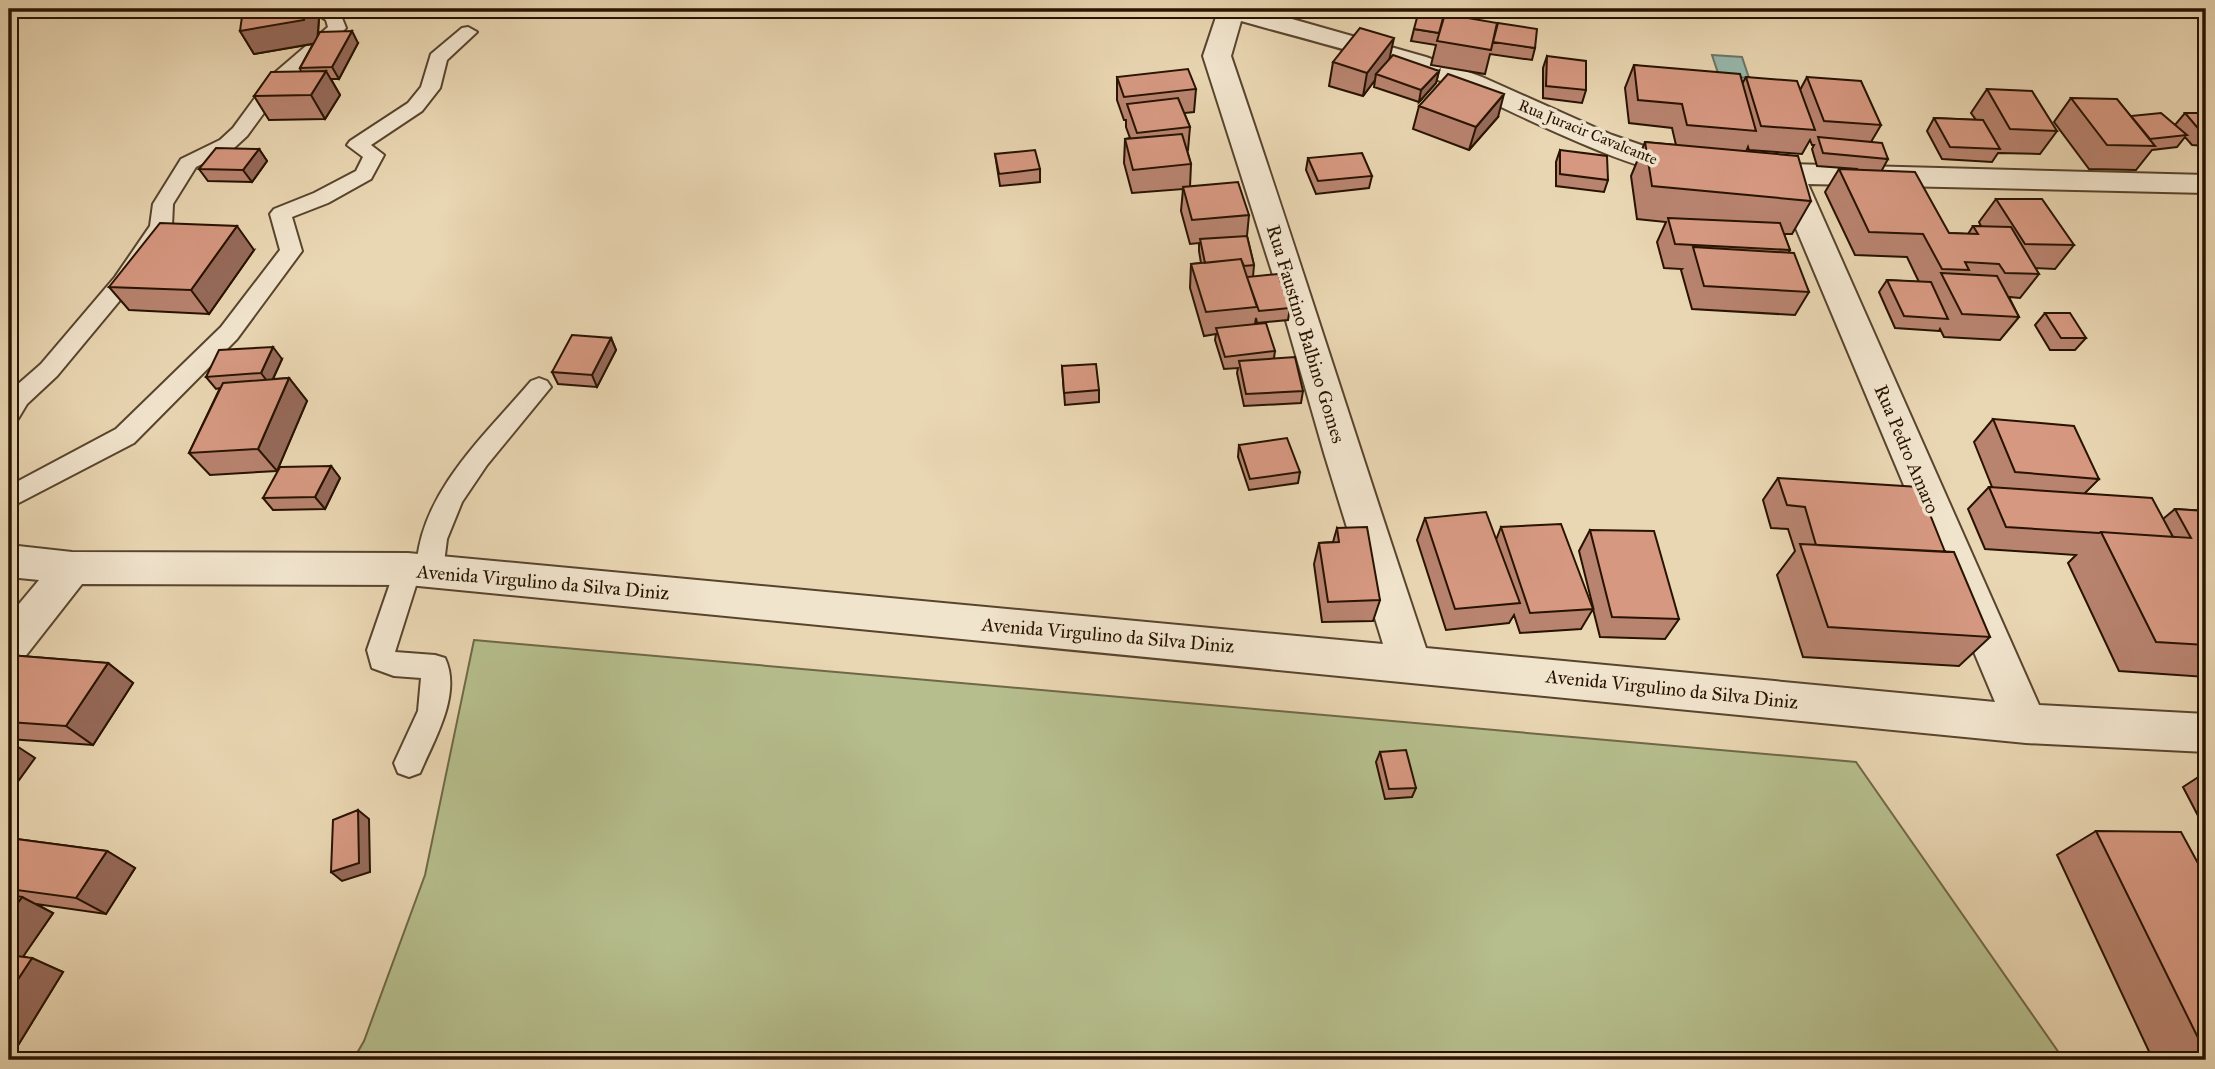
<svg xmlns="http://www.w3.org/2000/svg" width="2215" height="1069" viewBox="0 0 2215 1069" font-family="'IM FELL Great Primer',serif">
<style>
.green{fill:#b6be8d;stroke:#6f6847;stroke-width:2}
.water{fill:#97b9ad;stroke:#6b7768;stroke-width:2}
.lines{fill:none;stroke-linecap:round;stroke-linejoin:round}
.service-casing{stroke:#58442d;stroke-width:4}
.minor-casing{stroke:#58442d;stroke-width:4}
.service{fill:#f1e4cd;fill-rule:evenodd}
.minor{fill:#f1e4cd;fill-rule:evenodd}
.wall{fill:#b8836f;stroke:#281301;stroke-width:2}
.shaded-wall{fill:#966a5a;stroke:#281301;stroke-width:2}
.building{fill:#d69881;stroke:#281301;stroke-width:2}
.labels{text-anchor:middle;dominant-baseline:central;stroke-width:7;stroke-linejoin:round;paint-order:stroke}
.far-street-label{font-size:16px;fill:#281301;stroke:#f1e4cd}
.street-label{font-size:19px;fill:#281301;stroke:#f1e4cd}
</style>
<rect width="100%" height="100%" fill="#e9d6b2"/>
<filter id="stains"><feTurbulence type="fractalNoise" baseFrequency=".00286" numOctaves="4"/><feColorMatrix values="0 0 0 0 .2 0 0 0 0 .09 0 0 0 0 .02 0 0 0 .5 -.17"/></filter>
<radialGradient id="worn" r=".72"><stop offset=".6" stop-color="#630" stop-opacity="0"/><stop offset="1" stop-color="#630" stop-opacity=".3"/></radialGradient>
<path class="green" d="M474,640L1856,762L2064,1060H353L364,1041L425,875Z"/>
<path class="water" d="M1712,55L1742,57L1749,78L1719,76Z"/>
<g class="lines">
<defs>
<path id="service" d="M309,9H331L340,13L346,28L325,51L285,84L247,136L234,148L196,167L173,204L172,226L131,287L57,376L27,404L18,419L9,422V392L41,364L115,277L150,226L153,204L181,159L220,140L233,128L271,76L328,27L326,20Z
M468,27L477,32L447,60L440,88L422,111L371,145L384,155L371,179L328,203L292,217L302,251L237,339L134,443L9,508V486L116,429L221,327L280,250L270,214L274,209L314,193L356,171L363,157L347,145L350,141L408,103L421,87L431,54L462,28Z
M539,378L547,381L551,387L487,465L462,502L447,539L443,571L439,579L430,582L419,576L395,652L435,655L445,658C462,694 434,740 420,773L409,777L398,773L394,763L418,711L421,678L394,676L372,668L367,650L395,569L399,561L408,558L417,561C424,489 487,433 531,381Z"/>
<path id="minor" d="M1223,9H1257L1426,57L1482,77L1612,135L1676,157L1701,161L1705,168L1701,175C1656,186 1513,111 1466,91C1448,83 1429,77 1411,70C1355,51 1297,37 1241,21L1231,56C1298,253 1360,451 1426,648L1995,702L1777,183L1739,180L1735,173L1739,166L1750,164H1788L2206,175V193L1808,184L2039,705L2206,714V752L2026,743L408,585L82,584L24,658L9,663V616L39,580L9,577V545L72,552L408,553L1383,644L1324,453L1272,272L1203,56L1216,17Z"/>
</defs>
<use href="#service" class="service-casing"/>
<use href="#minor" class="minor-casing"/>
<use href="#service" class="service"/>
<use href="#minor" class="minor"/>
</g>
<path class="wall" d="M1196,9H1225L1217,16Z
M319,18L318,36L358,43L339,79H331L340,95L325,119L269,120L254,96L301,72L300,68L313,44L254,54L240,31Z
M1414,29L1535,48L1532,60L1490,54L1485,74L1431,65L1436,45L1411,41Z
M1547,56L1586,90L1582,103L1543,98V68Z
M1389,60L1439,71L1436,83L1419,102L1374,87L1375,80L1363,96L1329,86L1333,62Z
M1634,65L1742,84L1746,77L1800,90L1807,77L1881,125L1871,142L1888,159L1882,170L1949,233L1968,234L1973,226H1981L1979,222L1996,199L2074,245L2055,269L2035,268L2039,274L2020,298L2009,297L2019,317L2000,340L1944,337L1940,329L1939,331L1895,328L1879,292L1887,280L1919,282L1907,257L1855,255L1825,192L1839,169H1858L1817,166L1812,149L1814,145H1812L1810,140L1802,154L1749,150L1748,147L1746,152L1811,201L1792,234H1784L1790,250L1789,252L1809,292L1795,315L1692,309L1681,270L1682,269L1664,268L1657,242L1666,222L1637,219L1631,176L1645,142L1676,145L1672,128L1629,123L1625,88Z
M1117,77L1196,89L1194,112L1184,113L1190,127L1188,150H1187L1191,164L1190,187L1249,215L1247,236L1254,265L1253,277L1290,308L1288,320L1257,323L1256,318L1255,324L1275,351L1274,358L1303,391L1301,403L1244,406L1237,373L1238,368L1224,369L1215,340L1216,334L1204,336L1190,288L1191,264L1201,263L1199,251V243L1190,244L1181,211L1183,189L1132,193L1124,163L1125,139L1130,138L1126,127V120H1124L1117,100Z
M1987,89L2057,131L2040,154L1998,153L1992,162L1942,159L1927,131L1934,118L1976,120L1971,113Z
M2071,98L2131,116L2175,125L2185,113H2206V146L2192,145L2185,137L2177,147L2152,150L2136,170L2089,169L2054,122Z
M1419,106L1498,117L1469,150L1413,129Z
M259,149L267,161L252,182L208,181L199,169Z
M1560,150L1608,180L1604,192L1556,186V162Z
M995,154L1040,169V182L1000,186Z
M1308,158L1372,176L1369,188L1316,194L1306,170Z
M254,250L209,314L129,310L109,287Z
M2045,313L2086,338L2075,350H2050L2035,325Z
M611,338L616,350L597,387L558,384L552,372Z
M282,359L273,379L289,378L307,401L277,471L210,475L189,453L220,388L216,389L206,377Z
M1062,366L1099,390V402L1065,405Z
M1993,419L2099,479L2084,494L2163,519L2175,509L2206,511V677L2119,671L2068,563L2076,555L1985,549L1968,509L1989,487H1992L1974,442Z
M1239,445L1300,472L1298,483L1249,490L1238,457Z
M331,466L340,478L325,509L273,510L263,498Z
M1778,478L1945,552L1990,637L1959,666L1803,657L1777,575L1795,551L1788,529L1771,528L1763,500Z
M1425,518L1496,540L1501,527L1593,607L1579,551L1590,530L1679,619L1665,639L1600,637L1593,609L1581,629L1520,633L1514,615L1509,623L1446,630L1417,540Z
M1337,528L1380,600L1373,621L1322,622L1314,564L1319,543L1333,542Z
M9,655L108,663L133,683L93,745L9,739Z
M1380,752L1416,788L1412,797L1385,799L1376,762Z
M2206,772V831L2183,787Z
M2096,831L2206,878V1060H2153L2057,855Z
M9,838L107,851L135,868L106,914L36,904L53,913L23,956L63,972L9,1060Z"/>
<path class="shaded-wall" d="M305,9H314L319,18L317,43L254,54L240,31Z
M1217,9H1225L1217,16Z
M352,31L358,43L339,79L332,67Z
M1394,38L1389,61L1376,74L1375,80L1363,96L1367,73Z
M326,71L340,95L325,119L311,95Z
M1439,71L1436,83L1419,102L1421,90Z
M1504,94L1498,117L1469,150L1476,127Z
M259,149L267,161L252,182L243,170Z
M237,226L254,250L209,314L191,290Z
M611,338L616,350L597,387L592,375Z
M273,347L282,359L270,385L261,373Z
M289,378L307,401L277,471L258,449Z
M331,466L340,478L325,509L315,497Z
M108,663L133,683L93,745L66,726Z
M9,741L35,758L9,794Z
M358,810L369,819L370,872L342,881L331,872Z
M107,851L135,868L106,914L76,898Z
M22,897L53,913L18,964L9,960V915Z
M32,958L63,972L9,1060V993Z"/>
<path class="building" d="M243,9H305L304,20L240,31Z
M1418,14L1443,18L1439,33L1414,29Z
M1445,14L1497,23L1491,50L1437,41Z
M1498,23L1537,29L1535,48L1493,42Z
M1360,28L1394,38L1367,73L1333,62Z
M352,31L332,67L300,68L320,32Z
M1393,55L1439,71L1421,90L1376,74Z
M1547,56L1586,61V90L1546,86Z
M1634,65L1740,74L1756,131L1687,125L1682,104L1638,100Z
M1188,69L1196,89L1124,97L1117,77Z
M326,71L311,95L254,96L271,72Z
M1448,74L1504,94L1476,127L1419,106Z
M1746,77L1797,81L1815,130L1761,126Z
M1807,77L1861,81L1881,125L1824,121Z
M1987,89L2032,91L2057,131L2010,129Z
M1178,98L1190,127L1137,133L1127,104Z
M2071,98L2117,99L2155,146L2107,145Z
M2161,113L2187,135L2150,139L2131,116Z
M2185,113H2206V133H2202Z
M1934,118L1983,120L2000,149L1950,147Z
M1182,134L1191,164L1133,170L1125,139Z
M1818,137L1882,143L1888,159L1823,153Z
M1645,142L1798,156L1811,201L1652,186Z
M216,148L259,149L243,170L199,169Z
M1035,150L1040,169L999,174L995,154Z
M1560,150L1607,156L1608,180L1560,174Z
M1362,153L1372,176L1318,181L1308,158Z
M1839,169L1915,172L1949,233L1978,234L1973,226L2011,227L2039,274L2005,273L1999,264L1965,262L1969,270L1942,269L1923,234L1869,232Z
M1238,182L1249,215L1192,220L1183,187Z
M1996,199H2042L2074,245L2025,244Z
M1668,218L1780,223L1790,250L1675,244Z
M160,223L237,226L191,290L109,287Z
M1247,236L1254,265L1244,266L1241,259L1205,263L1200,239Z
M1693,247L1794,253L1809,292L1704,286Z
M1241,259L1257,307L1206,312L1191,264Z
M1941,273L1997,276L2019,317L1962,314Z
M1278,274L1290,308L1259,311L1247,277Z
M1887,280L1931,282L1948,319L1904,316Z
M2045,313H2070L2086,338H2061Z
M1266,323L1275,351L1225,357L1216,328Z
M572,335L611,338L592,375L552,372Z
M273,347L261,373L206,377L219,350Z
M1295,357L1303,391L1246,394L1239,361Z
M1096,364L1099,390L1064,393L1062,366Z
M289,378L258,449L189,453L223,383Z
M1993,419L2074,426L2099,479L2015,472Z
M1287,438L1300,472L1250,479L1239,445Z
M331,466L315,497L263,498L280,467Z
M1778,478L1919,487L1945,552L1816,545L1805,507L1787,505Z
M1989,487L2152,498L2173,537L2101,532L2099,533L2006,527Z
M2175,509L2206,511V645L2156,642L2101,532L2191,538Z
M1486,512L1520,603L1455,609L1425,518Z
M1561,524L1593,609L1530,613L1501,527Z
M1367,527L1380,600L1328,602L1319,543L1339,542L1337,528Z
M1590,530L1654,531L1679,619L1612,617Z
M1800,544L1954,552L1990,637L1828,627Z
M9,655L108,663L66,726L9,722Z
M1406,750L1416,788L1389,789L1380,752Z
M358,810L359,863L331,872L333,820Z
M2096,831L2181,832L2206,878V1054Z
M9,838L107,851L76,898L9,889Z
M9,895L22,897L9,915Z
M9,955L32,958L9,993Z"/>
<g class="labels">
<g class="far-street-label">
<text transform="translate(1588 132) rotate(22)">Rua Juracir Cavalcante</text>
</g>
<g class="street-label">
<text transform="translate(1306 334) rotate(73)">Rua Faustino Balbino Gomes</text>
<text transform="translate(1907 449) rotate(67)">Rua Pedro Amaro</text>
<text transform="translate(543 582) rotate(5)">Avenida Virgulino da Silva Diniz</text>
<text transform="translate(1108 635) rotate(5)">Avenida Virgulino da Silva Diniz</text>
<text transform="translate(1672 689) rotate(6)">Avenida Virgulino da Silva Diniz</text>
</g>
</g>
<rect width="2215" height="1069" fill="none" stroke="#e9d6b2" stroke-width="35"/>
<rect x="10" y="10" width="2194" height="1048" fill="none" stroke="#281301" stroke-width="3.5"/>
<rect x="18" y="18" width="2180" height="1034" fill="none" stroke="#281301" stroke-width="2"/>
<rect width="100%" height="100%" filter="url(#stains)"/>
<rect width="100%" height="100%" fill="url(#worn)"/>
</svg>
